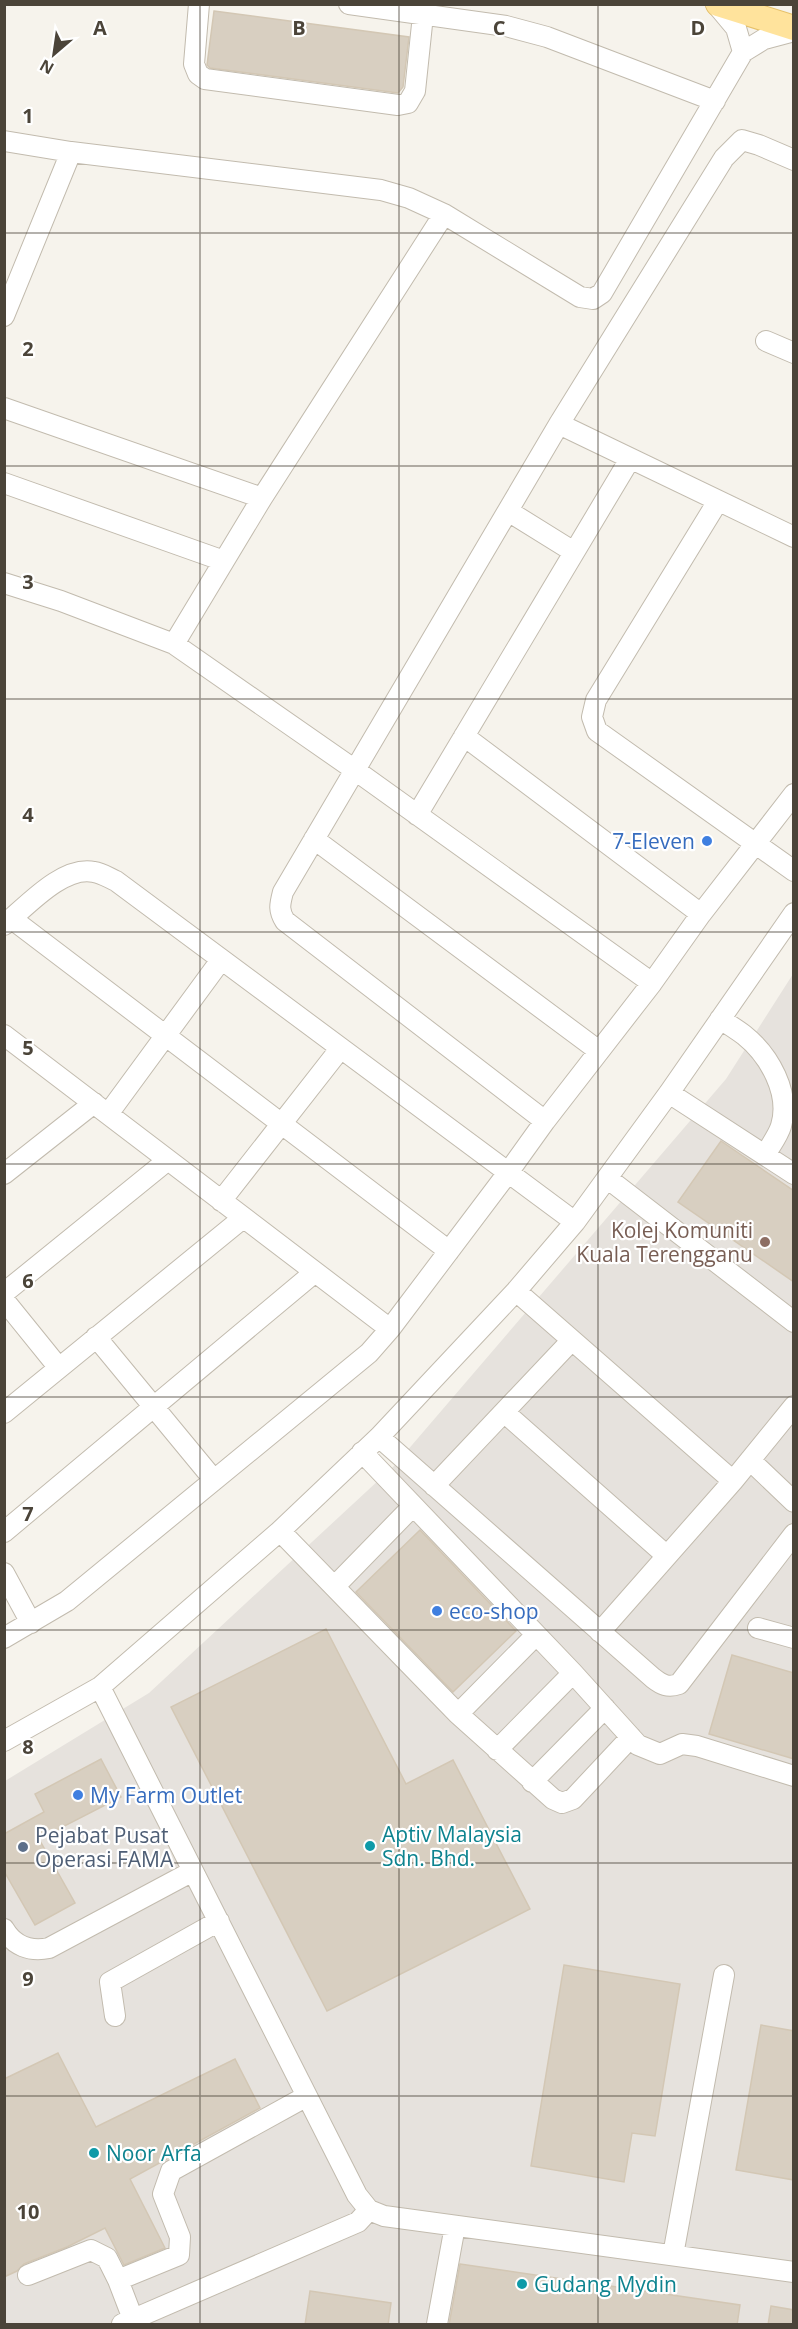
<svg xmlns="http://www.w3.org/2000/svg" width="798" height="2329" viewBox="0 0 798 2329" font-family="'Open Sans',sans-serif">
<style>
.industrial{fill:#e6e2dd}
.building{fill:#d8cfc1;stroke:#d3c7b4;stroke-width:1.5}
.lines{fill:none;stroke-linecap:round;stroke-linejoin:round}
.minor-casing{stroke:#c2bbae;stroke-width:22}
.major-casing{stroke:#e6c16a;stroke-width:26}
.minor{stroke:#fff;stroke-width:20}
.major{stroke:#ffe39c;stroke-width:24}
.grid{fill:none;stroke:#4b4439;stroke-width:1.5;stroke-opacity:0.55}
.shop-dot{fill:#3f7fe0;stroke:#fff;stroke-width:2}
.education-dot{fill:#8d6e63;stroke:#fff;stroke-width:2}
.culture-dot{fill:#0f9aa8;stroke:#fff;stroke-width:2}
.service-dot{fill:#5c6f8a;stroke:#fff;stroke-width:2}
.labels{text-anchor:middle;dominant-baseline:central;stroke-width:4.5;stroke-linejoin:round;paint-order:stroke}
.shop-label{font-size:21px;fill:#366cbe;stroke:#fff;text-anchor:start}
.education-label{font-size:21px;fill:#785e54;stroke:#fff;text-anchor:end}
.culture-label{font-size:21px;fill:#0d838f;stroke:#fff;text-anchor:start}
.service-label{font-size:21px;fill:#4e5e75;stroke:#fff;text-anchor:start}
.grid-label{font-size:20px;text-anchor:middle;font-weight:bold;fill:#4b4439;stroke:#fff;stroke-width:4.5;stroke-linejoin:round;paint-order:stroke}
</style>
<rect width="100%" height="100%" fill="#f6f3ec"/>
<path class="industrial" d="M793,974V2324H5V1781L149,1693L394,1466L726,1079Z"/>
<path class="building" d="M214,11L409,37L403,87L398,93L210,68L207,65Z
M721,1141L794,1191V1282L678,1202Z
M420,1530L516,1631L453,1692L356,1592Z
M326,1629L406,1784L453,1760L530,1909L327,2011L171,1707Z
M732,1655L794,1673V1759L709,1734Z
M101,1759L121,1797L39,1839L75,1903L35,1925L4,1871V1834L44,1812L35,1794Z
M564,1965L680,1984L655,2136L632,2133L624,2182L531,2166Z
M761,2025L794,2031V2180L736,2170Z
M58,2053L96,2127L235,2059L260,2108L130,2179L165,2248L124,2265L105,2228L67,2247L24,2264L17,2271L4,2277V2079Z
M460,2264L740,2305L737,2325H449Z
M310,2291L391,2303L388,2325H305Z
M771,2306L794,2310V2325H768Z"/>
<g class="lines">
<defs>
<path id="minor" d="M199,4L194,64L198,74L205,79L398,105L408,103L415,91L423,15
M349,4L506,26L547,37L715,101
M716,4L736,28L743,52
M4,141L71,152
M4,316L71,152L381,190L409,198L444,214L580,297L593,299L602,293L743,52L764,39L794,31
M766,341L794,353
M4,408L262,498
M559,424L794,537
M4,483L224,561
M718,501L596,700L592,717L597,731L794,871
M508,511L574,552
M4,583L61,601L174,644L262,498L444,214
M174,644L355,770L652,983
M464,736L701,914
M417,815L630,459
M314,839L599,1051
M12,919L449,1251
M4,925C26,907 63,865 94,872C102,873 109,878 116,881L575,1222
M720,1019C728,1024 736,1029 744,1035C769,1055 791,1093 781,1126C778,1136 770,1146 765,1155
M4,1035L390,1329
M669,1093L794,1174
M108,1114L221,960
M545,1121L285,921C278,910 280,904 283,892L559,424L724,158L742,140L759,145L794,160
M4,1174L94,1103
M607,1178L794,1322
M221,1201L340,1049
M516,1291L733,1481
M4,1293L168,1160
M4,1300L59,1368
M96,1337L214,1480
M504,1412L667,1556
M4,1413L243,1218
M379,1437L653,1678C662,1685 668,1688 679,1684L794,1534
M362,1452L573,1673L638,1745L660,1754L682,1744L697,1746L794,1776
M750,1460L794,1502
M434,1486L572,1340
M280,1531L458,1714L553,1799L562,1803L573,1799L631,1737
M4,1532L315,1272
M4,1573L31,1623
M335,1586L412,1507
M758,1628L794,1638
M600,1632L733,1481L794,1406
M4,1638L67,1601L369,1353L390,1329L507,1174L545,1121L652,983L701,914L794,794
M100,1687L357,2195L369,2210L384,2216L794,2272
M458,1714L536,1635
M4,1741L100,1687L280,1531L379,1437L516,1291L575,1222L669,1093L794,913
M497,1750L573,1673
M532,1782L605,1708
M4,1929C14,1946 30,1952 49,1948L193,1871
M115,2016L110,1982L219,1921
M673,2255L724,1975
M28,2275L91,2250L107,2258L118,2280
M133,2319L118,2280L179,2255L180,2237L163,2194L171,2171L307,2096
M122,2324L358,2222L369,2210
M437,2324L455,2226"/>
<path id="major" d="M718,4L794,28"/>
</defs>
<use href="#minor" class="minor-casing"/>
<use href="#major" class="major-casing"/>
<use href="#minor" class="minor"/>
<use href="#major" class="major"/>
</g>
<path class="grid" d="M200,4V2324M399,4V2324M598,4V2324M4,233H794M4,466H794M4,699H794M4,932H794M4,1164H794M4,1397H794M4,1630H794M4,1863H794M4,2096H794"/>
<g class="shop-dot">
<circle cx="707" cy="841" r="6"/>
<circle cx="437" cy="1611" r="6"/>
<circle cx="78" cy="1795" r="6"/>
</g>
<circle class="education-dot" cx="765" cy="1242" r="6"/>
<g class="culture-dot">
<circle cx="370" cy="1846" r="6"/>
<circle cx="94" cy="2153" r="6"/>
<circle cx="522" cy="2284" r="6"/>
</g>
<circle class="service-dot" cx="23" cy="1847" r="6"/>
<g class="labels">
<g class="shop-label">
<text x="695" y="841" text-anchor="end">7-Eleven</text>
<text x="449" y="1611">eco-shop</text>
<text x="90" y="1795">My Farm Outlet</text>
</g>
<g class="education-label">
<text x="753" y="1230">Kolej Komuniti<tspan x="753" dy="24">Kuala Terengganu</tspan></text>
</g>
<g class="culture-label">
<text x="382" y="1834">Aptiv Malaysia<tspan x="382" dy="24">Sdn. Bhd.</tspan></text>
<text x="106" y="2153">Noor Arfa</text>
<text x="534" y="2284">Gudang Mydin</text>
</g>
<g class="service-label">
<text x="35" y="1835">Pejabat Pusat<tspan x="35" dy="24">Operasi FAMA</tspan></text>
</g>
</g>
<g class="grid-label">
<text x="100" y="35">A</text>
<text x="299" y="35">B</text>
<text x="499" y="35">C</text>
<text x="698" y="35">D</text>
<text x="28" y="123">1</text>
<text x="28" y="356">2</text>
<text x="28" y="589">3</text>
<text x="28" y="822">4</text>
<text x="28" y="1055">5</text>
<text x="28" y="1288">6</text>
<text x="28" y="1521">7</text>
<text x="28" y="1754">8</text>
<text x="28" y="1986">9</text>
<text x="28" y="2219">10</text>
</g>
<rect width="798" height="2329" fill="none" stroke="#4b4439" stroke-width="12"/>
<g transform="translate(54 54) rotate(209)" stroke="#ffffff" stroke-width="4.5" paint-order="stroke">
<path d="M0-4.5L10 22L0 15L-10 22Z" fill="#4b4439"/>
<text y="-9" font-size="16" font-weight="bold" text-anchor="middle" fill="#4b4439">N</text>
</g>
</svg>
